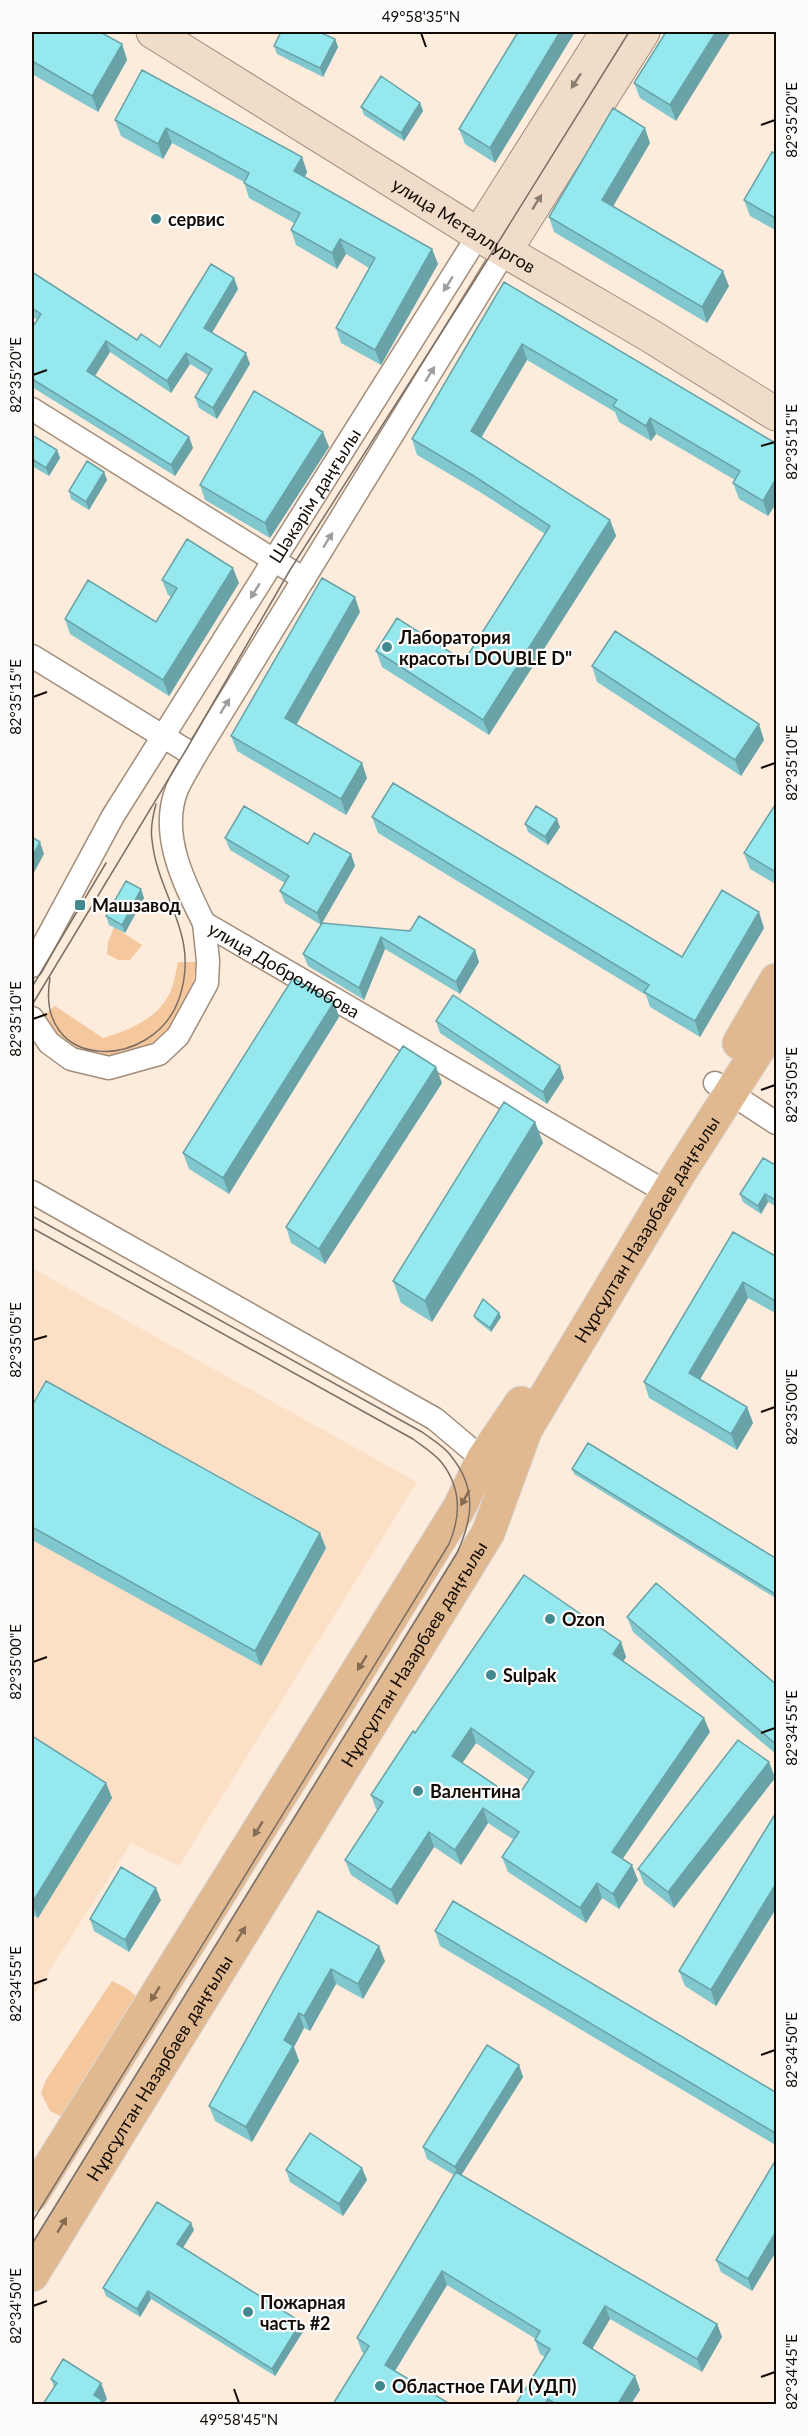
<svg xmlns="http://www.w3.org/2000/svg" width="808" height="2436" viewBox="0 0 808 2436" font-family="Lato,sans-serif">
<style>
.built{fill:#fce0c6}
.green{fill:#f5c79d}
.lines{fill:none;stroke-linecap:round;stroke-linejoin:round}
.street-casing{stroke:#a18d7a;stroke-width:25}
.secondary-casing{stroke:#a18d7a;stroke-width:35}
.primary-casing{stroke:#d9d8d7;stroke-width:35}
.street{stroke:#fff;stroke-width:22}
.secondary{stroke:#f0dcc8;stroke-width:33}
.primary{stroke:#e1b991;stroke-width:33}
.tram{stroke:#7b6f65;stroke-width:1.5}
.wall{fill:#81c8ce;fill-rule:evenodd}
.shaded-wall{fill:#69a2a7}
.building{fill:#96e8ef;stroke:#69a2a7;stroke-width:1.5;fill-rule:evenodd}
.oneway{fill:#8c7e70}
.oneway2{fill:#a09d9b}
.oneway3{fill:#846b52}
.ticks{fill:none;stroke:#120b05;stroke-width:2}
.poi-dot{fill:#41898f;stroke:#fcfcfc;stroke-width:2}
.labels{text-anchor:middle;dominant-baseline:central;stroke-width:4.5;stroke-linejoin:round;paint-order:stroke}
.poi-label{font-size:18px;font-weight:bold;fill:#120b05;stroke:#fcfcfc;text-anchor:start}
.street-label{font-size:18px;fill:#120b05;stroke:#fcfcfc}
.neatline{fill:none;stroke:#120b05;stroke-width:2}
.ticks-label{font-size:15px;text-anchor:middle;fill:#120b05}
</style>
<rect width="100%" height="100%" fill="#fdebdc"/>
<path class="built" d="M32,1268L417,1482L179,1866L131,1843L32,1998Z"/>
<path class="green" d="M114,927L142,945L130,960H118L107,954L108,942Z
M178,962H196C194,987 186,1020 166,1037C153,1048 112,1059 95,1058C89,1058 76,1052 70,1048C60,1041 52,1025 44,1015L55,1006L103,1038C130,1030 160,1018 171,990C175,981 176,971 178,962Z
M112,1981L126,1988L136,1996L63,2117L50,2111L41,2093L46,2080Z"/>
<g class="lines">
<defs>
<g id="street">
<path id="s1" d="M505,251L195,756C189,767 182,778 177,789C159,834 184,883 204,923L652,1184"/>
<path d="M32,409L304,579"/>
<path d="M32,656L195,756"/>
<path id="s2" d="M32,966L113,816L479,234"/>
<path d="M32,1018L49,1043L71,1059L109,1068L159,1054L178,1036L207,983L208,961L204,923"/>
<path d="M715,1083L776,1123"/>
<path d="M32,1192L435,1419L493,1468"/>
</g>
<g id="secondary">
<path id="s3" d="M153,32L505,251L649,335L776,414"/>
<path d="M479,234L607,32"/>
<path d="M505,251L643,32"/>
</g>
<g id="primary">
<path d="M739,1043L776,980"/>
<path d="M32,2195L459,1508L483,1459L521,1403"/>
<path id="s4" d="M32,2275L488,1533L526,1429L680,1172L776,1022"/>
</g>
</defs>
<use href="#street" class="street-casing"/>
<use href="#secondary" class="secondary-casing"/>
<use href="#primary" class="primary-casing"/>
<use href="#street" class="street"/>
<use href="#secondary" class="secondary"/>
<use href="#primary" class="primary"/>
<path class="tram" d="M50,978C34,1072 153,1072 179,999C201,934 158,898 152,840C150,828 153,815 156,804
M32,987L106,863
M32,1005L186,750L290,570L473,283L629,32
M32,1216L422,1432C431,1439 444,1446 451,1456C477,1488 473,1518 457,1553L32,2244
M32,1228L413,1439C422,1446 435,1454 442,1463C462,1489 461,1516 449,1544L32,2222"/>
</g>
<path class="wall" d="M32,32L122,44L127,60L98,112L32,74Z
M518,32L495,163L465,144L459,129Z
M666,32L676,121L640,98L634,83Z
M335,39L338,47L323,77L277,54L274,46Z
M142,70L302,157L307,172L305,177L432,249L438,264L381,365L341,343L336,328L369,268L346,254L337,269L296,245L291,230L294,223L249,198L244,182L172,143L163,159L121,136L115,120Z
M420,103L423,111L404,141L364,115L361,107Z
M650,143L613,206L729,286L707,323L554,232L549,217Z
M777,154V231L750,216L744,200Z
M32,272L137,340L160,347L234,278L238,289L212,333L250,364L217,419L199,408L195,397L208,375L190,364L171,393L110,352L95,376L189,437L193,448L175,476L32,387V328L37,320L32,316Z
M504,282L777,444V502L768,516L739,499L733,483L735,480L656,434L651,441L619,422L615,412L527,360L481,438L610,520L616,536L489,735L382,667L376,651L464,661L545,534L480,492L417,455L412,439Z
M323,432L329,447L270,538L205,500L200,485Z
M32,435L57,450L60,458L49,476L32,466Z
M104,472L107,480L89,510L71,499L69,491Z
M162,580L239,583L169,696L70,634L65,619L156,622L171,597L168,595Z
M360,612L296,725L367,778L346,815L237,751L231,736Z
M592,666L764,740L741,776L597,682Z
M777,802V885L750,869L744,853Z
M372,817L682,957L764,928L700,1037L650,1007L646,995L378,833Z
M525,824L560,827L548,845L528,832Z
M225,838L308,844L351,854L355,866L321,925L285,903L280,891L285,883L230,850Z
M141,889L144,898L125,933L109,925L106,916Z
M322,923L475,950L479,962L460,994L385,949L364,1000L308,966L303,954Z
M334,1002L339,1017L229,1194L189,1169L183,1153Z
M436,1021L564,1078L547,1104L440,1033Z
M442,1083L325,1264L291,1243L286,1227Z
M535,1122L543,1143L432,1322L401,1303L393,1281Z
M777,1166V1207L768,1202L761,1214L743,1202L740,1194Z
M733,1232L777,1257V1314L748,1298L700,1379L747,1407L753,1423L737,1450L649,1398L644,1382Z
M474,1316L501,1317L491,1332L476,1320Z
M32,1406L326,1548L261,1666L32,1540Z
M572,1469L777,1559V1599L574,1474Z
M627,1617L777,1685V1755L633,1632Z
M621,1642L626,1657L623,1662L710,1732L622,1859L638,1880L619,1909L602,1898L586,1923L508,1872L502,1857L514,1840L488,1823L461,1865L434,1847L397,1905L351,1875L345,1860L378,1810L376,1809L371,1795L415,1733ZM476,1743L529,1780L516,1799L462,1763Z
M32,1736L106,1783L112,1798L38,1918L32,1915Z
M769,1762L775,1778L674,1908L644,1884L638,1869Z
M777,1811V1907L716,2006L685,1986L679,1971Z
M161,1900L129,1952L94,1931L90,1919Z
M318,1911L385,1961L363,1999L336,1984L310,2031L304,2028L294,2047L299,2061L252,2142L215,2121L209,2106Z
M435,1931L777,2093V2146L440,1946Z
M519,2065L523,2077L461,2175L717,2324L722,2337L702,2372L610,2319L592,2349L635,2376L640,2390L631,2404H516L545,2357L540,2354L535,2340L536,2339L447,2285L395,2371L362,2352L357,2338L454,2175L427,2159L423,2147Z
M777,2158V2250L752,2291L721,2272L716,2260Z
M362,2168L367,2180L343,2216L290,2182L286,2170Z
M194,2230L183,2248L304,2330L275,2376L151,2299L140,2317L106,2296L103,2288Z
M51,2379L101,2383L107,2399L103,2404H43L54,2387Z"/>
<path class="shaded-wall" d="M560,32H575L495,163L490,148Z
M716,32H731L676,121L670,105Z
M335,39L338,47L323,77L320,68Z
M122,44L127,60L98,112L92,96Z
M420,103L423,111L404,141L401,133Z
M166,128L172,143L163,159L158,144Z
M645,128L650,143L608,215L602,200Z
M302,157L307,172L300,186L294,171Z
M340,239L346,254L337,269L332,253Z
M432,249L438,264L381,365L375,350Z
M723,271L729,286L707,323L702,307Z
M234,278L238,289L208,339L204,328Z
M106,341L110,352L91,382L87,371Z
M522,344L527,360L476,446L471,431Z
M186,353L190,364L171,393L167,381Z
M246,353L250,364L217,419L213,408Z
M650,418L656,434L651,441L646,426Z
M323,432L329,447L270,538L265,523Z
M189,437L193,448L175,476L171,465Z
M57,450L60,458L49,476L46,468Z
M104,472L107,480L89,510L86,502Z
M777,477V502L768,516L763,501Z
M610,520L616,536L489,735L483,720Z
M233,568L239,583L169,696L163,680Z
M355,597L360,612L291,734L285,718Z
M759,724L764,740L741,776L735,760Z
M362,763L367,778L346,815L341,799Z
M557,819L560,827L548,845L545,837Z
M40,842L44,854L32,876V857Z
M351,854L355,866L321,925L317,913Z
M141,889L144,898L125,933L122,925Z
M759,912L764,928L700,1037L695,1021Z
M381,937L385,949L364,1000L359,988Z
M475,950L479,962L460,994L456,982Z
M334,1002L339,1017L229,1194L223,1178Z
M560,1066L564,1078L547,1104L543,1092Z
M436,1067L442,1083L325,1264L319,1249Z
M535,1122L543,1143L432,1322L425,1301Z
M765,1194L768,1202L761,1214L758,1206Z
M743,1282L748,1298L695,1388L689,1373Z
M499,1313L501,1317L491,1332L490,1328Z
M747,1407L753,1423L737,1450L731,1434Z
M320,1533L326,1548L261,1666L255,1651Z
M621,1642L626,1657L618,1669L613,1654Z
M704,1718L710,1732L617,1867L612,1852Z
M471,1728L476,1743L457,1771L452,1756Z
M769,1762L775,1778L674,1908L668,1892Z
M106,1783L112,1798L38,1918L32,1903Z
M483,1808L488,1823L461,1865L455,1850Z
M429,1832L434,1847L397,1905L391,1890Z
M632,1865L638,1880L619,1909L613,1894Z
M777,1882V1907L716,2006L711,1990Z
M597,1883L602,1898L586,1923L580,1908Z
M156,1888L161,1900L129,1952L125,1940Z
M379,1946L385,1961L363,1999L358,1984Z
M331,1969L336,1984L310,2031L304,2016Z
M299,2013L304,2028L294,2047L299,2061L252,2142L246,2127L284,2040Z
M519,2065L523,2077L459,2179L455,2167Z
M362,2168L367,2180L343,2216L339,2204Z
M191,2223L194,2230L180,2252L177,2244Z
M777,2230V2250L752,2291L748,2279Z
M442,2271L447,2285L390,2379L385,2365Z
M148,2291L151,2299L140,2317L137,2309Z
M605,2306L610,2319L588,2356L583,2343Z
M301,2322L304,2330L275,2376L272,2369Z
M717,2324L722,2337L702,2372L697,2359Z
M635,2376L640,2390L631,2404H618Z
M101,2383L107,2399L103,2404H97L94,2395Z"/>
<path class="building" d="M32,32H100L122,44L92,96L32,61Z
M281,32H319L335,39L320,68L274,46Z
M518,32H560L490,148L459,129Z
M666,32H716L670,105L634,83Z
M142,70L302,157L294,171L432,249L375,350L336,328L375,258L340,239L332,253L291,230L300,213L244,183L249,173L166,128L158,144L115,120Z
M381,76L420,103L401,133L361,107Z
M613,108L645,128L602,200L723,271L702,307L549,217Z
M772,152L777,154V219L744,200Z
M211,264L234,278L204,328L246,353L213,408L195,397L212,369L186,353L167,381L106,341L87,371L189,437L171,465L32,379V328L41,314L32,308V272L137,340L141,334L160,347Z
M504,282L777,444V477L763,501L733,483L740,471L650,418L646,426L613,406L617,400L522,344L471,431L610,520L483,720L376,651L397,618L464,661L550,526L474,476L412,439Z
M254,391L323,432L265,523L200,485Z
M32,435L57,450L46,468L32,459Z
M87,461L104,472L86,502L69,491Z
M187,539L233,568L163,680L65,619L88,580L156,622L177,588L162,580Z
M322,578L355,597L285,718L362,763L341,799L231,736Z
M615,631L759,724L735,760L592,666Z
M393,783L682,957L722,890L759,912L695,1021L644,992L649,985L372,817Z
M777,802V873L744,853Z
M244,806L308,844L314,833L351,854L317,913L280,891L289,876L225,838Z
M536,806L557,819L545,837L525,824Z
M32,837L40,842L32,857Z
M126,881L141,889L122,925L106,916Z
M419,916L475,950L456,982L381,937L359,988L303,954L322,923L410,931Z
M293,978L334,1002L223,1178L183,1153Z
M453,995L560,1066L543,1092L436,1021Z
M403,1046L436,1067L319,1249L286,1227Z
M504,1102L535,1122L425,1301L393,1281Z
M763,1158L777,1166V1201L765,1194L758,1206L740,1194Z
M733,1232L777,1257V1302L743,1282L689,1373L747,1407L731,1434L644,1382Z
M483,1299L499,1313L490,1328L474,1316Z
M46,1381L320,1533L255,1651L32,1527V1406Z
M588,1443L777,1559V1595L572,1469Z
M524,1575L621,1642L613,1654L704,1718L612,1852L632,1865L613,1894L597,1883L580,1908L502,1857L519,1832L483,1808L455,1850L429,1832L391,1890L345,1860L383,1802L371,1795L413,1731L415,1733ZM471,1728L534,1772L516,1799L452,1756Z
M656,1583L777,1685V1745L627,1617Z
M32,1736L106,1783L32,1903Z
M738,1740L769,1762L668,1892L638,1869Z
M777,1811V1882L711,1990L679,1971Z
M121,1867L156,1888L125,1940L90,1919Z
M453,1901L777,2093V2134L435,1931Z
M318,1911L379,1946L358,1984L331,1969L304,2016L299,2013L284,2040L293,2046L246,2127L209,2106Z
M487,2045L519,2065L455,2167L423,2147Z
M310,2133L362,2168L339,2204L286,2170Z
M777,2158V2230L748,2279L716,2260Z
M456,2172L717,2324L697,2359L605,2306L583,2343L635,2376L618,2404H556L548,2399L545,2404H516L550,2349L535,2340L540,2331L442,2271L385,2365L450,2404H333L369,2346L357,2338Z
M157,2202L191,2223L177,2244L301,2322L272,2369L148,2291L137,2309L103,2288Z
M63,2359L101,2383L94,2395L102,2400L99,2404H43L57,2383L51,2379Z"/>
<defs><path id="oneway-solid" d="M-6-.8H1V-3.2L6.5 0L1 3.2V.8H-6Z" transform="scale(1.5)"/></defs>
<g class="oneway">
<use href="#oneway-solid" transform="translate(576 81) rotate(123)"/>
<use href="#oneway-solid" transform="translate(537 202) rotate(-58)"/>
</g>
<g class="oneway2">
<use href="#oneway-solid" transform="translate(448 284) rotate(122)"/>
<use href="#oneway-solid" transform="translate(430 374) rotate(-59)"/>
<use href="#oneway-solid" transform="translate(328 540) rotate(-58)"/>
<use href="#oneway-solid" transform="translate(255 591) rotate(122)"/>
<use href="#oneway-solid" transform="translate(225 706) rotate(-58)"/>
</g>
<g class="oneway3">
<use href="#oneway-solid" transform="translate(465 1498) rotate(119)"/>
<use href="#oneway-solid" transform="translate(362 1663) rotate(122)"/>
<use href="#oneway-solid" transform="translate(258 1829) rotate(122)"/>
<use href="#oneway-solid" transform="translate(241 1934) rotate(-58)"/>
<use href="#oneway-solid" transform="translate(155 1994) rotate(122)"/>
<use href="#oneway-solid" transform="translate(62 2225) rotate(-59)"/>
</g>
<path class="ticks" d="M421,33L426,47M761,125L775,120M33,375L47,370M761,446L775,442M33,697L47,692M761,768L775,763M33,1019L47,1014M761,1090L775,1085M33,1340L47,1336M761,1412L775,1407M33,1662L47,1657M761,1733L775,1728M33,1984L47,1979M761,2055L775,2050M33,2306L47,2301M761,2377L775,2372M234,2389L239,2403"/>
<g class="poi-dot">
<circle cx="156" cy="219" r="6"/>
<circle cx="387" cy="647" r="6"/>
<rect x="74" y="899" width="12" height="12" rx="3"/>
<circle cx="550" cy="1619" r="6"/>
<circle cx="491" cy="1675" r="6"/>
<circle cx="418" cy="1791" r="6"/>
<circle cx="248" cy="2312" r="6"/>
<circle cx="380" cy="2386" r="6"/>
</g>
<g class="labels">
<g class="poi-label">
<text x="168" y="219">сервис</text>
<text x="399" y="637">Лаборатория<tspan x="399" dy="21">красоты DOUBLE D"</tspan></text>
<text x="92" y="905">Машзавод</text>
<text x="562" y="1619">Ozon</text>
<text x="503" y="1675">Sulpak</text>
<text x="430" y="1791">Валентина</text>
<text x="260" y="2302">Пожарная<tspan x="260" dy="21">часть #2</tspan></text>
<text x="392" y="2386">Областное ГАИ (УДП)</text>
</g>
<g class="street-label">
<text stroke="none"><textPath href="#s3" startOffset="366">улица Металлургов</textPath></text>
<text stroke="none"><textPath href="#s2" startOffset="549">Шәкәрім даңғылы</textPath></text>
<text stroke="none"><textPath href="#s1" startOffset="864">улица Добролюбова</textPath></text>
<text stroke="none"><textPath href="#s4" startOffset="1215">Нұрсұлтан Назарбаев даңғылы</textPath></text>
<text stroke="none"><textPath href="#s4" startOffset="729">Нұрсұлтан Назарбаев даңғылы</textPath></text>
<text stroke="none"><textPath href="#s4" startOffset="243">Нұрсұлтан Назарбаев даңғылы</textPath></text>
</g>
</g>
<rect width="808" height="2436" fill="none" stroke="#fcfcfc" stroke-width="66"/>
<rect x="33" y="33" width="742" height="2370" class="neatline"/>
<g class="ticks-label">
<text x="421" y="22">49°58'35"N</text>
<text transform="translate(792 120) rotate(-90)" y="5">82°35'20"E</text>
<text transform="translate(16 375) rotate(-90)" y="5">82°35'20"E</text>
<text transform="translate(792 442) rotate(-90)" y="5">82°35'15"E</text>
<text transform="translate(16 697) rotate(-90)" y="5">82°35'15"E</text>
<text transform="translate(792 763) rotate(-90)" y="5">82°35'10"E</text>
<text transform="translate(16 1019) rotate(-90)" y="5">82°35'10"E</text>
<text transform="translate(792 1085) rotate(-90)" y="5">82°35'05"E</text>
<text transform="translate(16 1340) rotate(-90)" y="5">82°35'05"E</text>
<text transform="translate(792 1407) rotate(-90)" y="5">82°35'00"E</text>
<text transform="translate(16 1662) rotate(-90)" y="5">82°35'00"E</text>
<text transform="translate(792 1728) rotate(-90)" y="5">82°34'55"E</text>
<text transform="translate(16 1984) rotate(-90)" y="5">82°34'55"E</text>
<text transform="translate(792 2050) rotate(-90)" y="5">82°34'50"E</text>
<text transform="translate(16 2306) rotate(-90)" y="5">82°34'50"E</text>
<text transform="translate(792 2372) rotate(-90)" y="5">82°34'45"E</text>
<text x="239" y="2425">49°58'45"N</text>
</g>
</svg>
